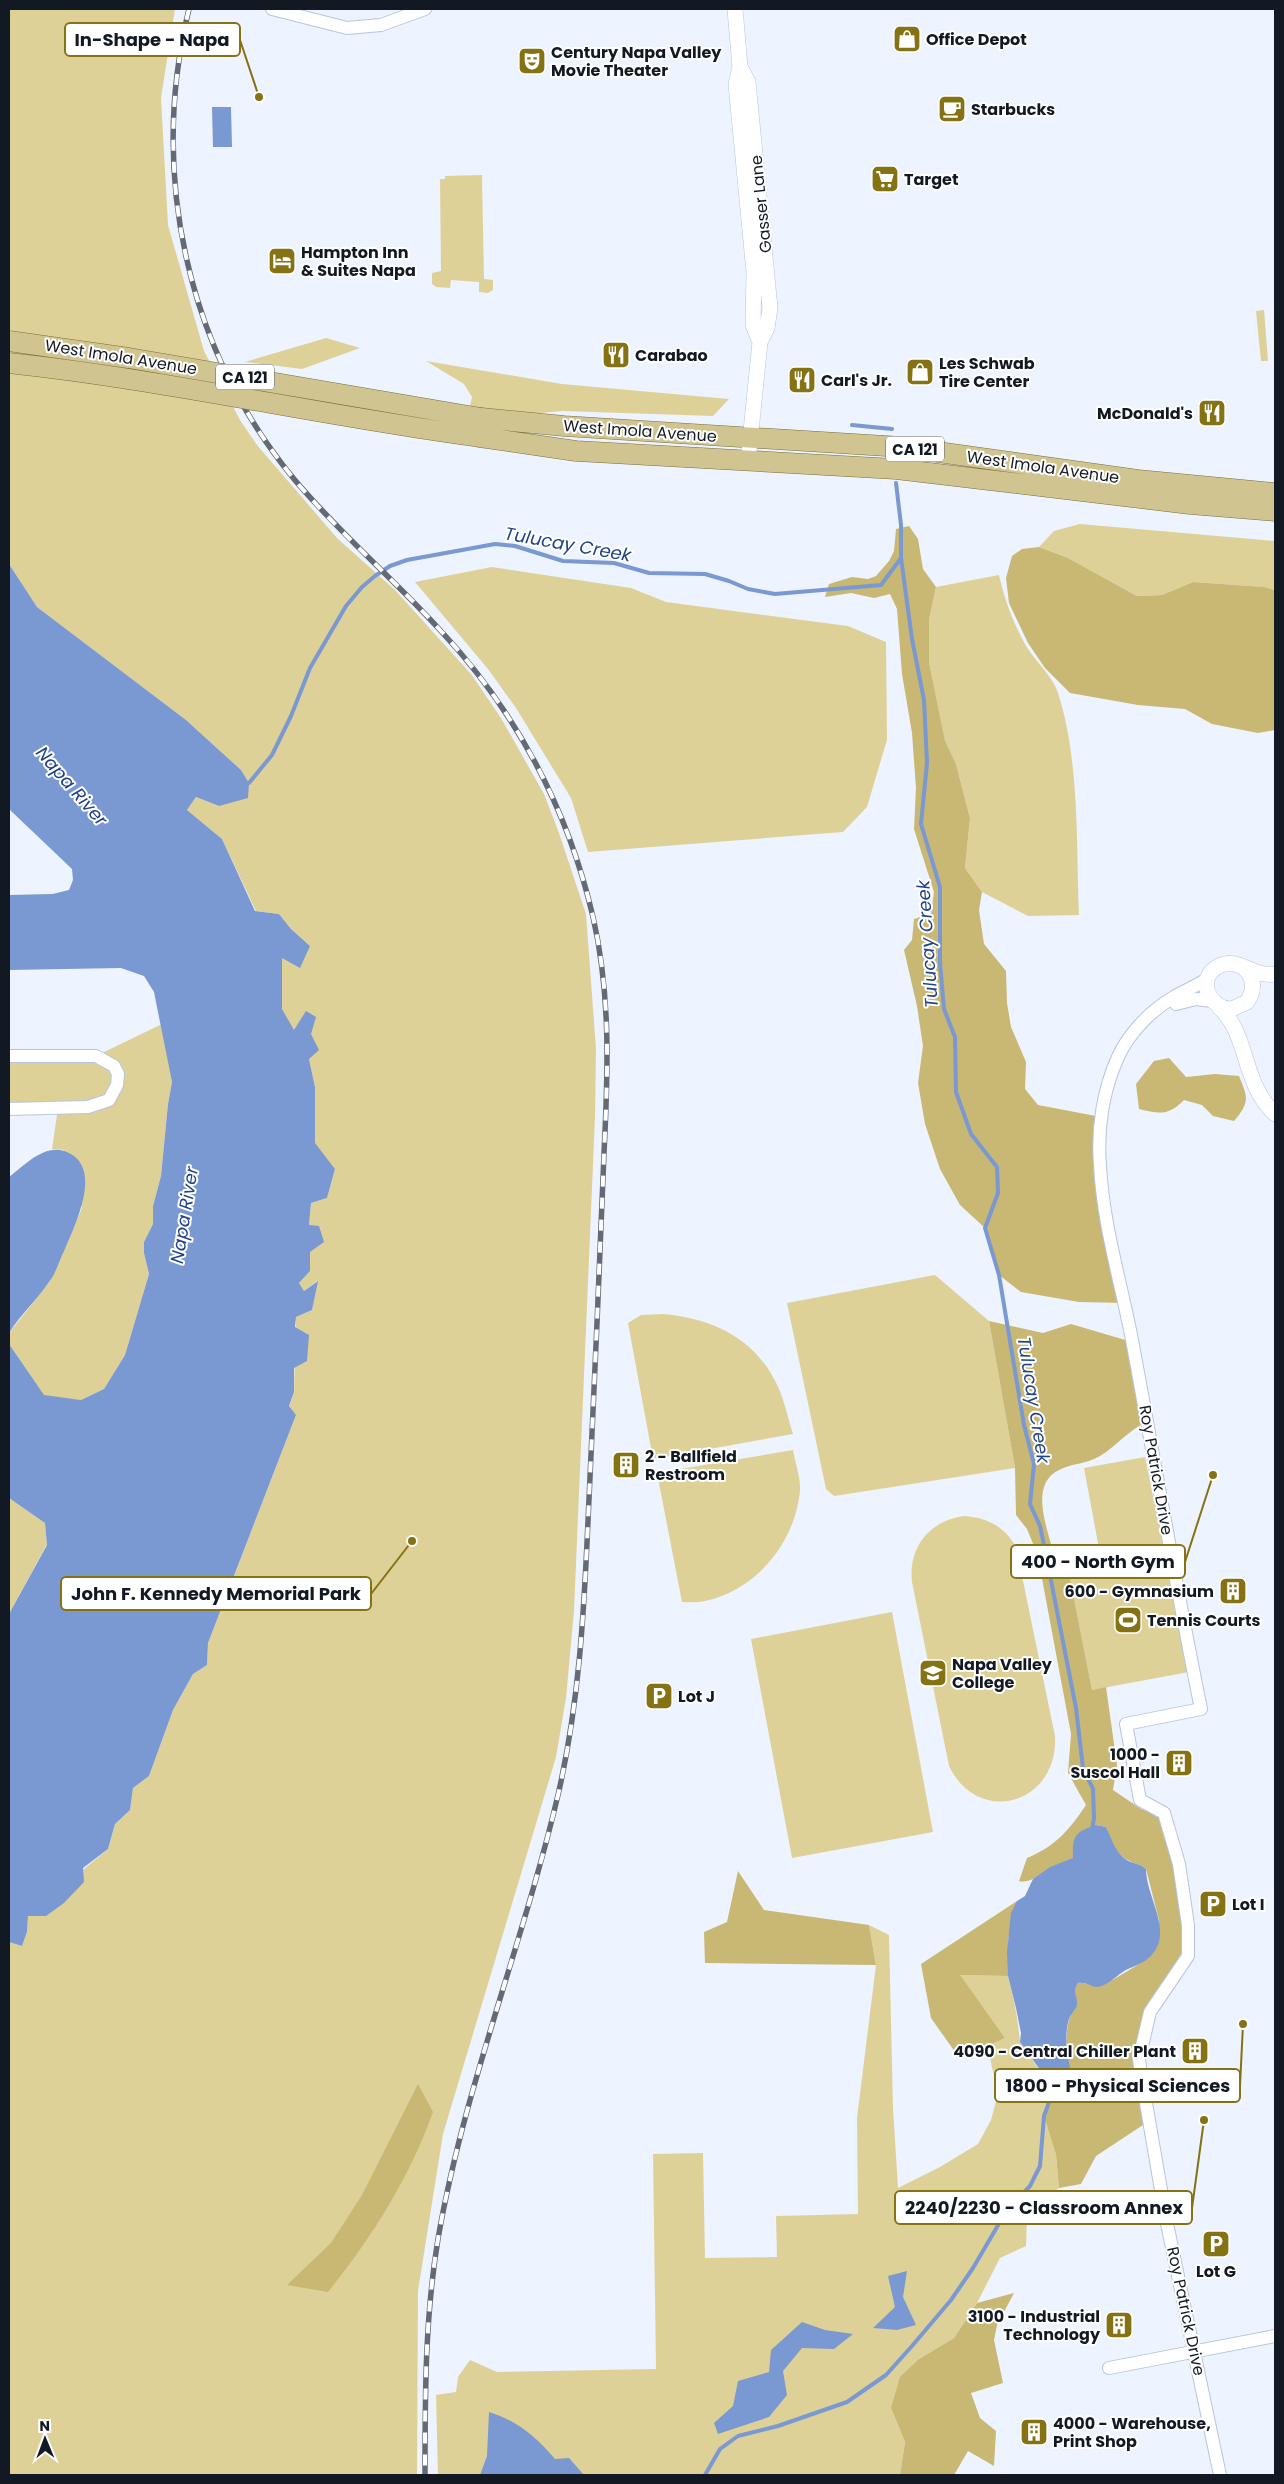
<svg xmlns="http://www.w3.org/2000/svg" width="1284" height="2484" viewBox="0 0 1284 2484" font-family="Poppins,sans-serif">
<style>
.green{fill:#ded198}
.forest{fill:#c8b873}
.water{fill:#7a98d1}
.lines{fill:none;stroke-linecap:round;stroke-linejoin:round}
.stream{stroke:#7a98d1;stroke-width:4}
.minor-casing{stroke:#b6c5e1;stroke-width:14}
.tertiary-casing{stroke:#b6c5e1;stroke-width:16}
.primary-casing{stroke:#7a6f3b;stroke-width:21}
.minor{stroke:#fff;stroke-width:12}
.tertiary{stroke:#fff;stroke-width:15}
.primary{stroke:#d0c591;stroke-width:20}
.rail-casing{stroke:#646a75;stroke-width:5.5}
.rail{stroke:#fff;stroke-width:4;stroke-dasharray:11;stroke-linecap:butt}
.primary-bridge-casing{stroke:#7a6f3b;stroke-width:21;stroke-linecap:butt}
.primary-bridge{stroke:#d0c591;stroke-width:20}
.labels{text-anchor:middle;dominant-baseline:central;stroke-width:4;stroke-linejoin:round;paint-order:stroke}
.shield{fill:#fff;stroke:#5a5e65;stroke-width:1}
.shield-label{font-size:15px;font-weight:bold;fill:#131923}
.poi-label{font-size:16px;font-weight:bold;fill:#131923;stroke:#fff;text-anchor:start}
.street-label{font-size:16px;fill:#131923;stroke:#fff}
.water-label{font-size:18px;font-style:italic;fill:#224287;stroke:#fff}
.leader{fill:none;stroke:#857213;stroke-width:2}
.callout-dot{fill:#857213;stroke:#fff;stroke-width:2}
.callout{fill:#fff;stroke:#857213;stroke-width:2}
.callout-label{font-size:18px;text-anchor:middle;font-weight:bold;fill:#131923}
</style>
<rect width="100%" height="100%" fill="#edf3ff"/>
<path class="green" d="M9,9H175L161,98L168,225L204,351L240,420L257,445L337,538L395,590L471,674L501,718L544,794L559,833L586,914L596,1049L595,1117L574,1611L566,1698L556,1757L443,2134L418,2291L417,2475H9V1942L22,1946L27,1932L28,1916L108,1849L115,1824L130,1810L133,1788L149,1776L173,1710L193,1674L207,1665L208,1643L296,1415L289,1407L294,1392L296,1317L312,1310L317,1281L304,1291L299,1283L310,1271L309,1225L311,1203L327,1198L335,1169L315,1144V1087L309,1059L282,1009V957L310,946L291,929L279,914L256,911L222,839L187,810L196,797L219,806L249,783L241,770L186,720L37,607L9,564Z
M482,175L484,279L493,280V290L488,293L479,292V282L451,280L450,288L436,287L432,284V273L441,271L440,179H445V176Z
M1264,310L1268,361H1261L1256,311Z
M326,338L360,348L302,369L245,362Z
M426,361L562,384L729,399L713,416L563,411L481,418L468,416L472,397L464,384Z
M1080,524L1275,541V590L1263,587L1193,582L1162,595L1137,596L1068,558L1039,547L1054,531Z
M492,567L631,588L666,602L848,626L886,642L887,740L867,807L843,832L588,852L571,798L516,708L488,669L415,582Z
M999,575C1005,601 1014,626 1028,649C1037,663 1053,677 1058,693C1080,761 1076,844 1079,915L1028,916L982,892L965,868L970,818L956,764L945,742L929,662V620L936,587Z
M162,1024L172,1082L168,1104L161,1176L153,1206V1224L144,1242V1253L149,1274L125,1355L104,1389L81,1400L44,1396L9,1344V1333L50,1281L82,1208L64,1150L52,1149L58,1108L9,1109V1056H96Z
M935,1275L989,1321L1015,1468L834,1496L826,1489L787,1303Z
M663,1314C715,1319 757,1339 779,1389C785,1403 788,1419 793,1434L653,1459L628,1323L641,1315Z
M793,1450C795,1462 801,1479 800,1491C795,1543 756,1590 705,1601C698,1603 689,1602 682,1602L657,1473Z
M1145,1457L1189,1672L1092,1690L1068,1568L1072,1560L1100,1554L1084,1468Z
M9,1498L45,1523L47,1544L9,1614Z
M965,1516C988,1518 1005,1527 1016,1547L1055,1736C1059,1803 979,1828 949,1766L912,1582C908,1547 930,1520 965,1516Z
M892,1612L933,1832L792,1858L751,1639Z
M869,1925L889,1935L893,2108L898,2188L940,2167L978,2144L991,2120L999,2090L992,2068L988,2046L1005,2038L959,1975L1008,1976C1014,1998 1018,2020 1020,2042L1042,2074L1058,2080L1044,2116L1056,2155L1059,2188L1027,2216L1026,2246L1000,2258L977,2303L954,2338L919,2359L891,2408L905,2442L900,2475H438L436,2395L456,2392L458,2377L470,2360L497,2372L656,2369L653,2154L703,2153L705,2258L777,2257L776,2216L858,2214L857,2118L876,1965Z"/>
<path class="forest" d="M909,526L918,539L923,569L936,587L929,620V662L945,741L956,764L970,818L965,868L982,892L979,910L984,944L1006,971L1007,1003L1011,1027L1026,1062L1025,1089L1038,1105L1101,1117L1099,1164L1125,1303L1079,1302L1021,1292L999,1275L985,1228L960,1205L940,1169L925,1124L918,1083L923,1046L917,1006L904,950L912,940L914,919L931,914L934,892L914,829L916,788L912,733L902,674L897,609L890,594L874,598L851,593L825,597L829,584L852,577L868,579L876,576L889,561L894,551L896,529Z
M1039,547L1068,558L1137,596L1162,595L1193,582L1264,587L1275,590V730L1258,733L1212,724L1185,709L1138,705L1070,693L1045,668L1028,643L1009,603L1006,578L1012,556L1022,549Z
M1169,1058L1186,1077L1215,1074L1239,1076C1248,1098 1250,1102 1234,1121L1213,1116L1202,1105L1184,1100C1168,1116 1160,1114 1139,1109L1136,1084L1154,1061Z
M989,1321L1043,1333L1071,1324L1132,1342L1147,1422C1128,1430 1117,1446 1100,1456C1088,1464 1072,1463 1059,1470C1030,1484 1046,1524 1052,1548L1036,1551L1027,1529L1016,1515L1015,1468Z
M1046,1555L1053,1557L1056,1570L1068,1568L1092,1690L1106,1687L1117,1765L1113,1790L1141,1809L1159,1816L1170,1832L1188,1956L1173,1978L1142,2043L1149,2121L1096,2156L1081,2184L1059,2188L1056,2155L1044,2116L1058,2080L1073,2079C1065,2065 1065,2035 1069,2020C1070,2015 1075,2010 1076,2005C1078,1997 1072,1992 1078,1983C1086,1982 1090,1986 1097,1986C1104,1987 1140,1963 1149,1958L1159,1920L1146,1869C1141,1864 1134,1864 1128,1860C1116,1855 1111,1838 1106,1827L1096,1825C1089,1835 1082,1850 1073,1858C1067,1864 1058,1863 1051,1867C1040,1873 1032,1884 1019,1881L1027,1858C1056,1846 1069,1830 1086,1805L1068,1773L1071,1734L1038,1557Z
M738,1871L764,1910L869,1925L876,1965L705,1963L704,1932L727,1922Z
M1017,1901L1008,1940V1976L960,1975L1005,2038L960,2059L931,2018L921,1964Z
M418,2084L433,2112C409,2179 372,2237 328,2292L287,2285L331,2243L362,2195Z
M1014,2293L997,2325L994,2340L1003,2383L971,2393L980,2418L996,2431L994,2466L968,2451L954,2475H900L905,2442L891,2408L900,2377L919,2359L954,2338L977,2303Z"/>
<path class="water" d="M212,107H231L232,147H213Z
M9,564L37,607L186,720L241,770L249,783L248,798L219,806L196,797L187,810L222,839L255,911L279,914L291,929L310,946L300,968L282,958V1009L294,1030L306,1011L316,1017L311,1034L319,1050L309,1059L315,1087V1143L335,1169L327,1198L311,1203L309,1225L319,1226L324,1242L310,1252V1271L299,1283L304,1291L318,1281L312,1310L296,1317L295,1327L309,1335L307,1361L294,1368V1392L289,1406L296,1415L208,1643L207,1665L193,1674L173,1710L149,1776L133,1788L130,1810L115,1824L108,1849L83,1868L84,1882L64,1903L46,1916H28L27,1932L22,1946L9,1942V1614L47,1545L45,1523L9,1498V1177C27,1163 48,1140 71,1154C102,1172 74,1227 64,1251C59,1261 56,1273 49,1282C37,1300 20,1315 9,1333V1344L44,1395L81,1400L104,1389L125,1355L149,1274L144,1253V1242L153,1224V1206L161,1176L168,1104L172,1082L154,992L144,976L121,968L9,970V895L53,894L69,890L73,880L72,869L9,809Z
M1096,1825L1106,1827C1111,1837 1115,1851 1124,1858C1131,1864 1140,1863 1146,1869C1146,1898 1175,1932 1150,1957C1144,1963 1134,1966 1126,1970C1118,1974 1107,1987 1096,1987C1090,1986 1086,1982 1078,1983C1072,1992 1078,1996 1077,2005C1076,2009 1071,2014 1069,2019C1063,2039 1068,2065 1075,2083L1066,2088L1058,2080L1043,2074L1020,2042L1021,2033L1016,2008L1008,1976L1007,1952L1011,1913L1017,1901L1025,1896L1033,1879L1050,1867L1073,1858C1072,1836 1075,1832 1096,1825Z
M907,2271L903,2297L916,2325L897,2330L873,2328L895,2307L888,2276Z
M802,2322L825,2330L853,2334L834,2349L802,2348L783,2371L787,2395L769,2417L718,2434L714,2423L733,2406L738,2381L769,2372L771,2350Z
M489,2412C518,2421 536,2437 555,2459L569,2458L584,2475H480L487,2456Z"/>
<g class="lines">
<path class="stream" d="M852,425L892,429
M901,558L912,639L924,700L927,763L921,824L940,887V963L944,1009L955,1037L956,1092L971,1134L997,1167L998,1193L985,1228L999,1275L1024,1425L1034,1464L1030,1504L1040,1526L1046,1555L1076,1708L1083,1768L1093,1789L1094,1818L1092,1830
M246,783H249L272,755L291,716L310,668L346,606L362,587L375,576L390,566L407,560L495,544L515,546L563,561L614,563L649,573L705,574L729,581L748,589L775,594L881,585L901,558V525L896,483
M705,2475L720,2449L738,2436L778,2426L847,2402L886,2375L912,2346L951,2300L973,2268L1007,2210L1030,2186L1040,2166L1044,2116L1058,2077"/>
<defs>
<path id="minor" d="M272,9L347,28L381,25L425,9
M1208,978C1197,986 1186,990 1174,997C1151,1010 1129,1033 1118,1057C1103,1090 1097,1129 1100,1165C1103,1225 1121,1282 1132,1340C1155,1463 1176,1587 1201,1709L1126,1724L1140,1800L1164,1813L1179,1864L1188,1925V1956L1150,2012L1139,2059L1141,2074L1166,2219L1220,2475
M1176,1004L1196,999L1212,1001
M9,1056H96L114,1066L118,1074L117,1085L109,1100L88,1107L9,1109
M1109,2368L1275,2336"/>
<path id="tertiary" d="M735,9L740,67L748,82L770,308L767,328L760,342L748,461
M740,67L736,84L754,272L753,325L760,342
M1244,968C1255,978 1255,990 1247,1002L1232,1009C1209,1010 1195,978 1219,966C1237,956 1254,978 1275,974
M1219,1007C1250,1036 1241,1082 1275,1114"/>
<path id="primary" d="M481,418L564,426L902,447L1138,480L1275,493
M480,437L576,451L896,469L1190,504L1275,511"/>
</defs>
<use href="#minor" class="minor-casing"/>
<use href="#tertiary" class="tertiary-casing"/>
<use href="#primary" class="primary-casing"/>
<use href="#minor" class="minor"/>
<use href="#tertiary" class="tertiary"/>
<use href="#primary" class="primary"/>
<defs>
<path id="rail" d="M189,9C149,173 186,348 294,479C339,533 393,578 440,630C516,711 568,809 593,917C611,995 608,1073 604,1153C602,1210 599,1267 597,1323C594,1389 591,1455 588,1521C584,1613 579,1704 558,1795C523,1944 464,2088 438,2239C425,2317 425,2396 425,2475"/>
</defs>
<use href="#rail" class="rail-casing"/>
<use href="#rail" class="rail"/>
<defs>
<path id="primary-bridge" d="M9,341L129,358L481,418
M9,363C167,380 322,416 480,437"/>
</defs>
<use href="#primary-bridge" class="primary-bridge-casing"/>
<use href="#primary-bridge" class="primary-bridge"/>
</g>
<defs>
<symbol id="shop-square" viewBox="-11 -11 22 22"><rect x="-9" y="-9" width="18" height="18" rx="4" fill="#857213" stroke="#fff"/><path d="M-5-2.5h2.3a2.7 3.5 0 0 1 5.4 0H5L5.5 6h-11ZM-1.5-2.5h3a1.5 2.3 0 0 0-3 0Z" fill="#fff"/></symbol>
<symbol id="theatre-square" viewBox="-11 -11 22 22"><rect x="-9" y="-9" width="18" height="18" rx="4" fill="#857213" stroke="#fff"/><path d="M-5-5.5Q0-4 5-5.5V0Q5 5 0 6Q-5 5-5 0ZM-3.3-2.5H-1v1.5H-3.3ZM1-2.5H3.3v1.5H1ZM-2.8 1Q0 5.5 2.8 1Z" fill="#fff"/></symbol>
<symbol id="cafe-square" viewBox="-11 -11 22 22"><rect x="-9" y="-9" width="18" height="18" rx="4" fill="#857213" stroke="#fff"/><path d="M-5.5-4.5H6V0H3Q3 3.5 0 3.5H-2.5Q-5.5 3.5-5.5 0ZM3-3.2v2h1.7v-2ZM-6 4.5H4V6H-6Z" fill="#fff"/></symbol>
<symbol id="supermarket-square" viewBox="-11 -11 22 22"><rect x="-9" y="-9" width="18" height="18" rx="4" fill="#857213" stroke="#fff"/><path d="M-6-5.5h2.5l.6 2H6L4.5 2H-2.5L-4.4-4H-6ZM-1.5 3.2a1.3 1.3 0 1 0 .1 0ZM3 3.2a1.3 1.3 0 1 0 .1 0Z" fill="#fff"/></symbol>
<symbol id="hotel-square" viewBox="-11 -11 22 22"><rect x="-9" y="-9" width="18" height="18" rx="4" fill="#857213" stroke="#fff"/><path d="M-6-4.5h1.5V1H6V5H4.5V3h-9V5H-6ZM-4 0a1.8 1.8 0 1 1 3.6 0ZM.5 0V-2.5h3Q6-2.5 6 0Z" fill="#fff"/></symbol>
<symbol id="restaurant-square" viewBox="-11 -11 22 22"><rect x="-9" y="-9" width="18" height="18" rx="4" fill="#857213" stroke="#fff"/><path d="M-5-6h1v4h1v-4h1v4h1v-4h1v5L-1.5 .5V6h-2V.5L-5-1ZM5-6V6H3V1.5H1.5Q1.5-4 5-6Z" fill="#fff"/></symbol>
<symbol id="building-square" viewBox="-11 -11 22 22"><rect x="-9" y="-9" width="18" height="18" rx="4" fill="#857213" stroke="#fff"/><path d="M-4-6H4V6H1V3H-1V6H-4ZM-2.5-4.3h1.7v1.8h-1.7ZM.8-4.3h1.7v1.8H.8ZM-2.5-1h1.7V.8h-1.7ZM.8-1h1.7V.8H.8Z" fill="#fff"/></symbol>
<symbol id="stadium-square" viewBox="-11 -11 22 22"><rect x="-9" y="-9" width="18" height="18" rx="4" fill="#857213" stroke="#fff"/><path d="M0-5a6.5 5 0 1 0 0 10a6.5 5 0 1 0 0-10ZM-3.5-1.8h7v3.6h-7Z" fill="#fff"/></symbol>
<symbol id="university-square" viewBox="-11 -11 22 22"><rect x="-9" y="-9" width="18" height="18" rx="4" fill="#857213" stroke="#fff"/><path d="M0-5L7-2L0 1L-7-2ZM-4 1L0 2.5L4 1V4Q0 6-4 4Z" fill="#fff"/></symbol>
<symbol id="parking-square" viewBox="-11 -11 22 22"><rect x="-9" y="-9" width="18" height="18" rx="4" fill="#857213" stroke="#fff"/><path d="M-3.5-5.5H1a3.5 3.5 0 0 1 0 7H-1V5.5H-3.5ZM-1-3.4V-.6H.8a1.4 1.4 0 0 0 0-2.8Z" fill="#fff"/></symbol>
</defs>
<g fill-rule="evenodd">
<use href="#shop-square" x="891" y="23" width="32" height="32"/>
<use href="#theatre-square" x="516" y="45" width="32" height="32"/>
<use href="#cafe-square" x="936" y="93" width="32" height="32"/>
<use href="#supermarket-square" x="869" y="163" width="32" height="32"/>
<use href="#hotel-square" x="266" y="245" width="32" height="32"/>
<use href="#restaurant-square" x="600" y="339" width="32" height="32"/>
<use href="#shop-square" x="904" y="356" width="32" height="32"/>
<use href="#restaurant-square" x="786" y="364" width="32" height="32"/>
<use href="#restaurant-square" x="1196" y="397" width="32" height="32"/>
<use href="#building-square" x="610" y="1449" width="32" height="32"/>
<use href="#building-square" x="1217" y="1575" width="32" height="32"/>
<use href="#stadium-square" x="1112" y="1604" width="32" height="32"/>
<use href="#university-square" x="917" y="1657" width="32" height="32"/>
<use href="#parking-square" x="643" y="1680" width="32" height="32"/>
<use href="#building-square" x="1163" y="1747" width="32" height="32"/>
<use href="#parking-square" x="1197" y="1888" width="32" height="32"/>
<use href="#building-square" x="1179" y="2035" width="32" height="32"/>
<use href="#parking-square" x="1200" y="2228" width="32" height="32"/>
<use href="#building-square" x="1103" y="2309" width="32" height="32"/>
<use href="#building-square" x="1018" y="2416" width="32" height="32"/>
</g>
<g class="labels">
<g class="shield">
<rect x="216" y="364.5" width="58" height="25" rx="4"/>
<rect x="886" y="436.5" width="58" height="25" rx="4"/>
</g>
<g class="shield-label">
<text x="245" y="377">CA 121</text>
<text x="915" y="449">CA 121</text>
</g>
<g class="poi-label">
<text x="926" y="39">Office Depot</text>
<text x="551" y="52">Century Napa Valley<tspan x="551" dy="18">Movie Theater</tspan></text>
<text x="971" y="109">Starbucks</text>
<text x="904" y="179">Target</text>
<text x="301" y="252">Hampton Inn<tspan x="301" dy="18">&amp; Suites Napa</tspan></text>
<text x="635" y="355">Carabao</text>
<text x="939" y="363">Les Schwab<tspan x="939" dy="18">Tire Center</tspan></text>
<text x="821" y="380">Carl's Jr.</text>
<text x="1193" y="413" text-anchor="end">McDonald's</text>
<text x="645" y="1456">2 - Ballfield<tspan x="645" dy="18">Restroom</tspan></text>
<text x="1214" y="1591" text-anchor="end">600 - Gymnasium</text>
<text x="1147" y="1620">Tennis Courts</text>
<text x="952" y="1664">Napa Valley<tspan x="952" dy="18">College</tspan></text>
<text x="678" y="1696">Lot J</text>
<text x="1160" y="1754" text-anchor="end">1000 -<tspan x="1160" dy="18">Suscol Hall</tspan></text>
<text x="1232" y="1904">Lot I</text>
<text x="1176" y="2051" text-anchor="end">4090 - Central Chiller Plant</text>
<text x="1216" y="2271" text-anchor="middle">Lot G</text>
<text x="1100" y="2316" text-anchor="end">3100 - Industrial<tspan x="1100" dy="18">Technology</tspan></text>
<text x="1053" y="2423">4000 - Warehouse,<tspan x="1053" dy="18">Print Shop</tspan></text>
</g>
<g class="street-label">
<text transform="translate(761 204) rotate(-96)">Gasser Lane</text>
<text transform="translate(121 357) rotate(9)">West Imola Avenue</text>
<text transform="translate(640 431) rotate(4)">West Imola Avenue</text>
<text transform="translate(1043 467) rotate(8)">West Imola Avenue</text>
<text transform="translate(1156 1470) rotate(80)">Roy Patrick Drive</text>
<text transform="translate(1186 2311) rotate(78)">Roy Patrick Drive</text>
</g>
<g class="water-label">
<text transform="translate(568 544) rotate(10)">Tulucay Creek</text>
<text transform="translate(72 786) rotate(49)">Napa River</text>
<text transform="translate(927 944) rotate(-94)">Tulucay Creek</text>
<text transform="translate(184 1215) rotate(-81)">Napa River</text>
<text transform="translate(1034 1400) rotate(81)">Tulucay Creek</text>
</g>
</g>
<path class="leader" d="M259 97L240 40M1213 1475L1185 1562M412 1541L371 1594M1243 2024L1240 2086M1204 2120L1192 2208"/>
<g class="callout-dot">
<circle cx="259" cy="97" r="5"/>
<circle cx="1213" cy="1475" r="5"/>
<circle cx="412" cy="1541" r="5"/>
<circle cx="1243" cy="2024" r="5"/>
<circle cx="1204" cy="2120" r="5"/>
</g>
<g class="callout">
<rect x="65" y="23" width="175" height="33" rx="5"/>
<rect x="1011" y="1545" width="174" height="33" rx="5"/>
<rect x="61" y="1577" width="310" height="33" rx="5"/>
<rect x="995" y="2069" width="245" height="33" rx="5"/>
<rect x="895" y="2191" width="297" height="33" rx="5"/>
</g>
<g class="callout-label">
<text x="152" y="46">In-Shape - Napa</text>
<text x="1098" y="1568">400 - North Gym</text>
<text x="216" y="1600">John F. Kennedy Memorial Park</text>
<text x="1118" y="2092">1800 - Physical Sciences</text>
<text x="1044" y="2214">2240/2230 - Classroom Annex</text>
</g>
<rect width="1284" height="2484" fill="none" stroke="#131923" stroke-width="20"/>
<g transform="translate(45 2439) rotate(359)" stroke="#ffffff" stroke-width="4" paint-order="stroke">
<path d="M0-4L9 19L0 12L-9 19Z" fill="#131923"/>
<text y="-8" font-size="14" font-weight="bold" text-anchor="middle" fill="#131923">N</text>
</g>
</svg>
